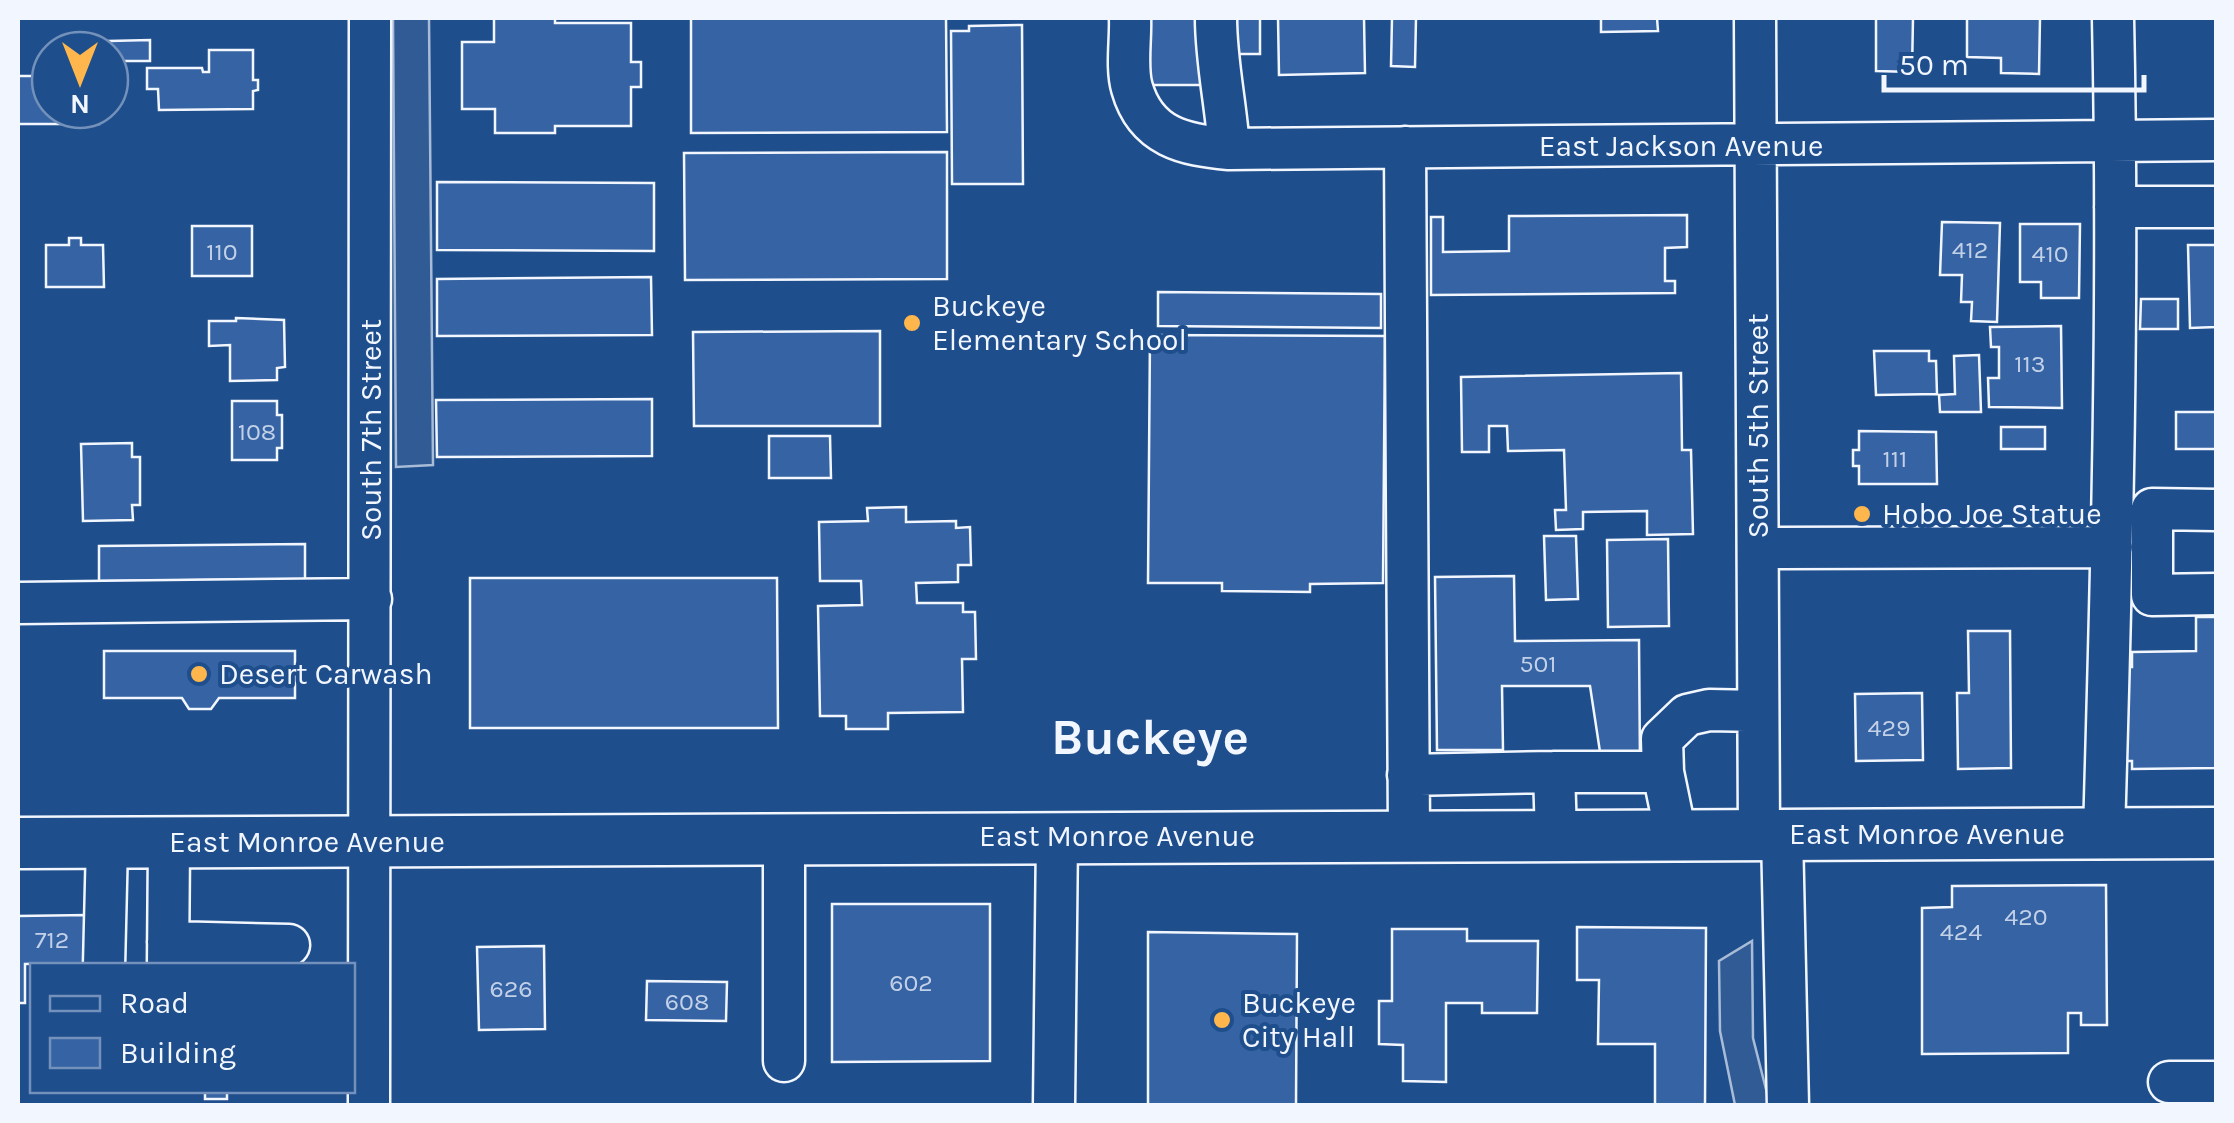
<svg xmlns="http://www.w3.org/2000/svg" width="2234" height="1123" viewBox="0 0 2234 1123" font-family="Karla,sans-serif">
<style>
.parking{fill:#305b95;stroke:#a8bbd7;stroke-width:2.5}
.building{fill:#3563a3;stroke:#f2f6ff;stroke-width:2.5}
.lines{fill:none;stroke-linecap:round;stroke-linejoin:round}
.minor-casing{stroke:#f2f6ff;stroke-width:45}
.major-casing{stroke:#f2f6ff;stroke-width:55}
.minor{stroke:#1f4e8c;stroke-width:40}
.major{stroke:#1f4e8c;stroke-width:50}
.poi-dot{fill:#ffb74d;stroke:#1f4e8c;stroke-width:4}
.labels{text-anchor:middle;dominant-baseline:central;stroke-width:8;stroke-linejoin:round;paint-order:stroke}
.number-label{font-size:25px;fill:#c3d1e8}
.street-label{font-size:30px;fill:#f2f6ff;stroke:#1f4e8c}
.poi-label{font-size:30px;fill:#f2f6ff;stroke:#1f4e8c;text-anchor:start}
.town-label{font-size:50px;font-weight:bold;fill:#f2f6ff;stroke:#1f4e8c}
</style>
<rect width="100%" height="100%" fill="#1f4e8c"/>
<path class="parking" d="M393,18H429L433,465L396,467Z
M1752,941L1753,1038L1770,1105H1735L1720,1031L1719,961Z"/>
<path class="building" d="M494,18H555V23H631V62H641V87H631V126H555V133H495V109H462V42H494Z
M691,18H946L947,132L691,133Z
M1136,18H1206V85H1137Z
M1226,18H1260V54H1226Z
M1278,18H1364L1365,73L1279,75Z
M1392,18H1416L1415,67L1391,66Z
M1601,18H1657L1658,31L1601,32Z
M1876,18H1913L1912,72L1876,71Z
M1967,18H2040L2039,74L2001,73V58L1967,57Z
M1022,25L1023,184H952L951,31H969V26Z
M150,40V61H110L109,41Z
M209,50H253V80H258V90L253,91V109L159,110L158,89H147V68H202L203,72H209Z
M18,76H50V110H110L99,111V124H18Z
M947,152V279L685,280L684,153Z
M437,182L654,183V251L437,250Z
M1687,215V247L1665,248V281H1675V293L1431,295V217H1443V252L1509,251V216Z
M1942,222L2000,223L1997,322L1971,321L1972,302H1961L1962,275H1940Z
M2020,224H2080L2079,298H2041V282H2020Z
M192,226H252V276H192Z
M69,238H81V245H103L104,287H46V245H69Z
M2188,245H2216V327L2190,328Z
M651,277L652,335L437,336V279Z
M1158,292L1381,294V328L1158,326Z
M2141,299H2178V329H2140Z
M236,318L284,320L285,367L277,368V380L230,381V345L209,346V321H236Z
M2061,326L2062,408L1989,407L1988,378H1999V347H1991L1990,327Z
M880,331V426H694L693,332Z
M1150,335L1385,336L1383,583L1310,584V592L1222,591V583H1148Z
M1874,351H1929V361H1936L1937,394L1876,395Z
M1979,355L1981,412H1940L1939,395L1955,394L1954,356Z
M1681,373L1682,450H1691L1693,534L1647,535V511L1583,512V529L1556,530L1555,510H1566L1564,450L1508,451L1507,426H1489V452H1462L1461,377Z
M652,399V456L437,457L436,400Z
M232,401H277V415H282V448H277V460H232Z
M2176,412H2216V449H2176Z
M2001,427H2045V449H2001Z
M1859,431L1936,432L1937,484H1859V466H1853V450H1859Z
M769,436H830L831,478H769Z
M132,443V457H140V505H132L133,520L83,521L81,444Z
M906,507V522L956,521V528L970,527L971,565H958V582L916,583L917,603H963V612H975L976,659H962L963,712L888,713V729H846V716H820L818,606L862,605L861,581H820L819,522L868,521L867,508Z
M1544,536H1576L1578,599L1546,600Z
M1668,539L1669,626L1608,627L1607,540Z
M305,544V579L99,581V546Z
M1514,576L1515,641L1639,640L1640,764L1602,765L1590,686H1502L1503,750H1437L1435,577Z
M470,578H777L778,728H470Z
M2196,617H2216V768L2132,769V761H2116V667H2132V652L2196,651Z
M1968,631H2010L2011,768L1958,769L1957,693H1969Z
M104,651H295V698H219L211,709H189L182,698H104Z
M1922,693L1923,760L1856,761L1855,694Z
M2106,885L2107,1025H2081V1013H2068V1053L1922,1054V908L1952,907V886Z
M832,904H990V1061L832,1062Z
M87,915L86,963L25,964V1003H18V916Z
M1577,927L1706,928L1705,1106H1655V1044H1598L1599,980H1577Z
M1392,929H1467V941H1538L1537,1013H1482V1003H1446V1082L1403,1081V1045L1379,1044V1001H1392Z
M1148,932L1297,934L1296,1106H1148Z
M544,946L545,1029L479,1030L477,947Z
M647,981L727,982L726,1021L646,1020Z
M205,1090H227V1099H205Z"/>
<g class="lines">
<defs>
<path id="minor" d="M1130,18C1131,39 1126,68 1132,88C1146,137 1184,145 1229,149L2216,140
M1216,18C1216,62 1226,104 1229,149
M1755,18L1759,835
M1405,147L1409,835
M2115,207H2216
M2216,510L2152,509V595L2216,594
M1758,548L2112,547
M18,603L371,599
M1663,772L1662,739L1687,715L1709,710L1758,711
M1408,775L1554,772
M2104,833C2112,561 2119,289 2113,18
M1782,834L1788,1106
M1556,835L1554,772H1663L1676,835
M784,839V1061
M168,942L289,945
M104,966L107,843
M168,966L169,843
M2169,1082H2216
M369,1106L370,18
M1054,1106L1057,836"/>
<path id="major" d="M18,843L2216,833"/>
</defs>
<use href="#minor" class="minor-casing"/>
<use href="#major" class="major-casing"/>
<use href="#minor" class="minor"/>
<use href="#major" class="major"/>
</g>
<g class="poi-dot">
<circle cx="912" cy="323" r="10"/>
<circle cx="1862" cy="514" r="10"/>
<circle cx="199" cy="674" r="10"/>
<circle cx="1222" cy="1020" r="10"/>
</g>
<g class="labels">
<g class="number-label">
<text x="1970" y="249">412</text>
<text x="222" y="251">110</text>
<text x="2050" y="253">410</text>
<text x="2030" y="363">113</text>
<text x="257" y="431">108</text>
<text x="1895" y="458">111</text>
<text x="1538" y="663">501</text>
<text x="1889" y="727">429</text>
<text x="2026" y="916">420</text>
<text x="1961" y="931">424</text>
<text x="52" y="939">712</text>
<text x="911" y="982">602</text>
<text x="511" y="988">626</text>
<text x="687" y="1001">608</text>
</g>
<g class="street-label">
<text x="1681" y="146">East Jackson Avenue</text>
<text transform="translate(1758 426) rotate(-90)">South 5th Street</text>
<text transform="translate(371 430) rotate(-90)">South 7th Street</text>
<text x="1927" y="834">East Monroe Avenue</text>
<text x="1117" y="836">East Monroe Avenue</text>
<text x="307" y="842">East Monroe Avenue</text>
</g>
<g class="poi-label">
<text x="932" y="306">Buckeye<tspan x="932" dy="34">Elementary School</tspan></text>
<text x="1882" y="514">Hobo Joe Statue</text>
<text x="219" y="674">Desert Carwash</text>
<text x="1242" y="1003">Buckeye<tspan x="1242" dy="34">City Hall</tspan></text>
</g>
<g class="town-label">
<text x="1150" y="737">Buckeye</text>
</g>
</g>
<rect width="2234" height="1123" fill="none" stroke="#f2f6ff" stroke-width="40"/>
<rect x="30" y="963" width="325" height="130" fill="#1f4e8c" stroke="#7391ba" stroke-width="2.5"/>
<rect x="50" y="996" width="50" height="15" fill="#1f4e8c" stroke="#7391ba" stroke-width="2.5"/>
<text x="120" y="1013" font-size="30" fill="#f2f6ff">Road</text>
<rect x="50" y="1038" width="50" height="30" fill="#3563a3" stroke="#7391ba" stroke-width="2.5"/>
<text x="120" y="1063" font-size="30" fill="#f2f6ff">Building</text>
<g transform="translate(80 80) rotate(180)"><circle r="48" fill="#1f4e8c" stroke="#7391ba" stroke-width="2.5"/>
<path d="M0-8L18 38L0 25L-18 38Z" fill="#ffb74d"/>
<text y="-15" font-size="28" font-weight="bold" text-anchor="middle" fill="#f2f6ff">N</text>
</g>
<path d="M1884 75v15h260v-15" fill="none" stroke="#f2f6ff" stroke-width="5"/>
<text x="1899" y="75" font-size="30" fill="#f2f6ff" stroke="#1f4e8c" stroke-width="8" paint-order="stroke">50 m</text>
</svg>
